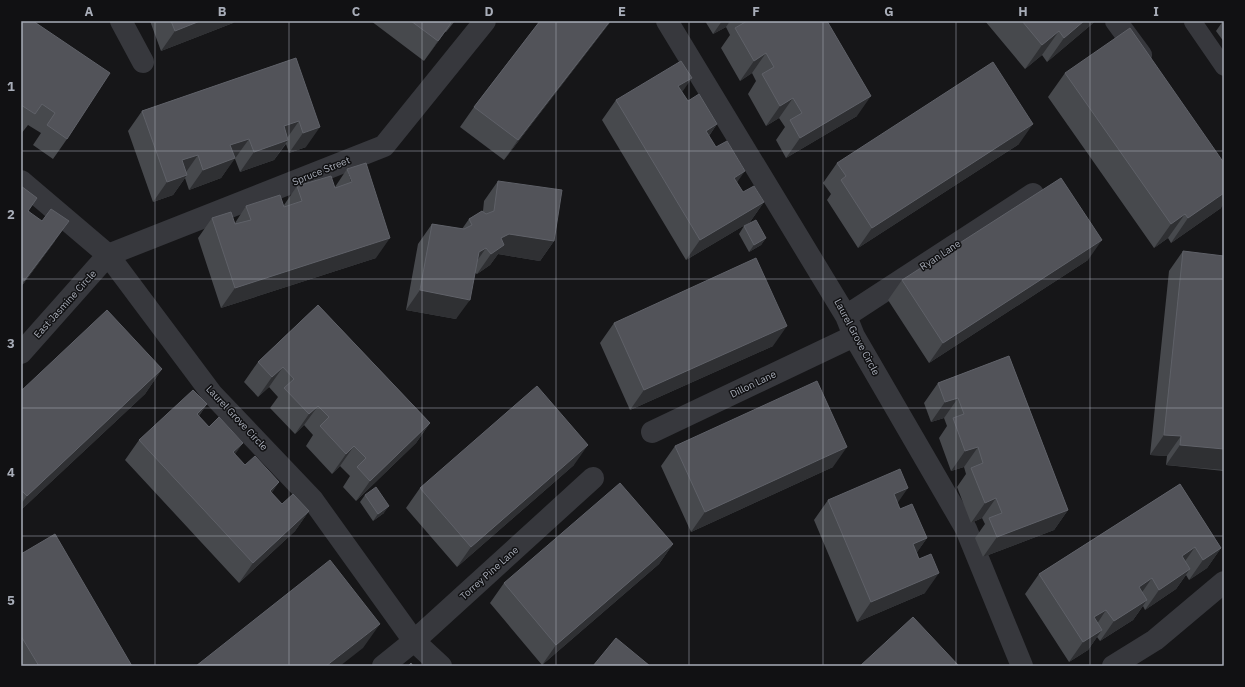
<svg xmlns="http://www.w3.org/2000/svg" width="1245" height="687" viewBox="0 0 1245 687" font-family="'IBM Plex Sans',sans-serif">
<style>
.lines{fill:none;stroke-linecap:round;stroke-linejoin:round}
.service{stroke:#37383d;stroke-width:18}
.minor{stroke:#37383d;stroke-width:22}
.wall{fill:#47494d}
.shaded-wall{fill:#2f3033}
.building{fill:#525359;stroke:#5f6168}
.grid{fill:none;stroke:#a8adb8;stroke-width:1;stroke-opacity:0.55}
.labels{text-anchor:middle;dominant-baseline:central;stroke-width:3;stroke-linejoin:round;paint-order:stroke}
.street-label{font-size:10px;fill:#a8adb8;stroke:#111113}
.neatline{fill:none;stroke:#a8adb8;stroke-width:1.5}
.grid-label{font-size:13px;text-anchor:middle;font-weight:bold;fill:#a8adb8}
</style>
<rect width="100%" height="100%" fill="#161618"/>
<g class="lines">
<path class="service" d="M1193,22L1224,67"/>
<path class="minor" d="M121,21L143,62
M667,21L846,316L854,336L966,529L1022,666
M1116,21L1141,55
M21,181L108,255L212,394L312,499L414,641L441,666
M846,316L1033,194
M21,353L108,255L384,146L485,21
M652,432L854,336
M383,666L414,641L593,478
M1113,666L1155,640L1224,582"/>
</g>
<path class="wall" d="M21,21L67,139L53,159L33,145L41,133L28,125L21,134Z
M150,21H234L233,23L161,51Z
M371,21H455L446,32H445L424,61Z
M540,21H611L504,160L460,127L474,107Z
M705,21H827L857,116L786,158L776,140L785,127L779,118L766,126L748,94L756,81L752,73L740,81L721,48L730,35L726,27L713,34Z
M985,21H1095L1092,24L1047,62L1042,55L1025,69Z
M1223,21H1224V42L1216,31Z
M296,58L306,147L289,153L286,144L274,160L240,172L235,159H234L221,178L189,190L185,178L173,195L153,202L128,131L142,111Z
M1065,73L1221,208L1171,243L1168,238L1154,248L1048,97Z
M682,92L688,101L717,124L709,136L743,192L764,202L750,222L686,260L602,120L616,100Z
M1019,144L858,248L827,200L831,194L823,183L837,163Z
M347,169L376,258L221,308L198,238L212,218L235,223L246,206L284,205L297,186L335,187Z
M498,181L554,241L540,261L498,254L490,265L477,274L475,273L456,319L406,310L418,244L432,224L462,229L469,219L483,211L484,201Z
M21,186L29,211L55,241L21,287Z
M744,226L766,238L761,245L749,252L739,234Z
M1183,251L1224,471L1166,465L1167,456L1150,455L1169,271Z
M1088,260L929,363L888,300L902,280Z
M318,305L430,423L416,443L356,501L343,487L350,476L340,466L332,474L306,446L313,435L304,425L295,434L270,408L278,397L269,387L258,397L244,382L258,362Z
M614,323L773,346L630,410L600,343Z
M1009,356L1068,510L1054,530L983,557L975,538L985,524L982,518L971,523L957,487L966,474L964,467L951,471L939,438L947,426L944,418L931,422L924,403L938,383Z
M162,369L145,394L21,510V391Z
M207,404L199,416L245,465L279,482L271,493L282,504L309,511L295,531L239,583L125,460L139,440Z
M675,446L833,467L691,532L661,466Z
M574,465L457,567L406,508L420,488Z
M1180,484L1221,548L1207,568L1189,580L1186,575L1176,589L1145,610L1143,606L1133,620L1100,641L1097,637L1088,650L1069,662L1025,594L1039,574Z
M365,495L384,513L373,521L360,502Z
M828,500L897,503L900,509L927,538L917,552L925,593L857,622L814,520Z
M673,544L659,564L542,665L490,603L504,583Z
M21,554L132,666H21Z"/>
<path class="shaded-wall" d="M200,21H234L233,23L161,51L175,31Z
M610,21H611L605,29L504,160L518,140Z
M722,21H730L726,27L713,34Z
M1084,21H1095L1092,24L1047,62L1064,38Z
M451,23L437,43L424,61L438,41Z
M1059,31L1042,55L1025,69L1042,45Z
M766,53L752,73L740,81L754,61Z
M692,78L678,98V86Z
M871,96L857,116L786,158L800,138Z
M793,98L779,118L766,126L780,106Z
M299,121L285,141L284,126Z
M717,124L703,144L706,131Z
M1033,124L1019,144L858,248L872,228Z
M320,127L306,147L289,153L303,133Z
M249,139L221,178L189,190L203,170L230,145Z
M288,140L274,160L240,172L254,152Z
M198,155L184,175L182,160Z
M745,171L731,191L734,178Z
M187,175L173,195L153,202L167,182Z
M1224,193V204L1221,208L1171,243L1188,218Z
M764,202L750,222L686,260L700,240Z
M1185,214L1168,238L1154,248L1171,224Z
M69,221L55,241L21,287L24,281Z
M509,234L554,241L540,261L498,254L490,265L477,274L491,254L501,238Z
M390,238L376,258L221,308L235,288Z
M766,238L761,245L749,252L754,245Z
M1102,240L1088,260L929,363L943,343Z
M486,248L472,268L479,252Z
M420,290L470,300L456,319L406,310Z
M787,326L773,346L630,410L644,390Z
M283,367L269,387L258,397L272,377Z
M162,369L145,394L21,510V504L27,496Z
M958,398L944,418L931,422L945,402Z
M207,404L193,424L197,414Z
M318,406L304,425L295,434L309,414Z
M430,423L416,443L356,501L370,481Z
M1164,435L1181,436L1167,456L1150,455Z
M243,443L229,463L233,452Z
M588,445L574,465L457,567L471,547Z
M1180,445L1224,449V470L1166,465Z
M354,446L340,466L332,474L346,454Z
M847,447L833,467L691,532L705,512Z
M978,447L964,467L951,471L965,451Z
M279,482L266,502L270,491Z
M908,488L894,508V494Z
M996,498L982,518L971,523L985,503Z
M389,506L384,513L373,521L378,514Z
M1068,510L1054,530L983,557L997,537Z
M309,511L295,531L239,583L253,563Z
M927,538L913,558V544Z
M673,544L659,564L542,665L556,645Z
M1195,547L1181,567L1182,556Z
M1221,548L1207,568L1189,580L1203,560Z
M1190,569L1176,589L1145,610L1159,590Z
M939,573L925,593L857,622L871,602Z
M1152,578L1138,598L1139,587Z
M1147,600L1133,620L1100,641L1114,621Z
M1106,610L1093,630L1094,617Z
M380,624L363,648L340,666H326Z
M1102,630L1088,650L1069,662L1083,642Z"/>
<path class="building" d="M21,21H33L110,73L67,139L47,125L55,113L42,104L35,114L21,105Z
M171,21H200L175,31Z
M411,21H448L451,23L438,41Z
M540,21H610L518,140L474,107Z
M747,21H827L871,96L800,138L790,120L802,113L793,98L780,106L762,74L774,67L766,53L754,61L735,28Z
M1022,21H1084L1064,38L1059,31L1042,45Z
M1130,28L1224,163V193L1188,218L1185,214L1171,224L1065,73Z
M296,58L320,127L303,133L299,121L284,126L288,140L254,152L249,139L230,145L235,158L203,170L198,155L182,160L187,175L167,182L142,111Z
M681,61L692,78L678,86L688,101L699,94L717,124L706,131L716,147L727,141L745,171L734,178L743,192L754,186L764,202L700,240L616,100Z
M993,62L1033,124L872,228L841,180L846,176L837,163Z
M366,163L390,238L235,288L212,218L231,212L235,224L251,220L246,206L280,195L284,207L302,201L297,186L331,176L335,188L352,182L347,169Z
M1061,178L1102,240L943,343L902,280Z
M498,181L562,190L554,241L509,234L501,238L504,245L491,254L486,248L479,252L470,300L420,290L432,224L464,229L472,225L469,219L482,211L486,214L494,211Z
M21,186L37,198L28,211L42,221L51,209L69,221L24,281L21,279Z
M756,220L766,238L754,245L744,226Z
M1183,251L1224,256V449L1180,445L1181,436L1164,435Z
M756,258L787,326L644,390L614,323Z
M318,305L430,423L370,481L357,467L366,458L354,446L346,454L320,426L329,417L318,406L309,414L284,388L294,379L283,367L272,377L258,362Z
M107,310L162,369L27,496L21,490V391Z
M1009,356L1068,510L997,537L989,518L1002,513L996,498L985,503L971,468L983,463L978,447L965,451L953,418L964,414L958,398L945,402L938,383Z
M817,381L847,447L705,512L675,446Z
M537,386L588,445L471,547L420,488Z
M193,390L207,404L197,414L209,427L219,417L243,443L233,452L245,465L255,456L279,482L270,491L282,504L293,494L309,511L253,563L139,440Z
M900,469L908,488L894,494L900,509L912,504L927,538L913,544L919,559L931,554L939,573L871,602L828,500Z
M620,483L673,544L556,645L504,583Z
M1180,484L1221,548L1203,560L1195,547L1182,556L1190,569L1159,590L1152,578L1139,587L1147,600L1114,621L1106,610L1094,617L1102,630L1083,642L1039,574Z
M376,487L389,506L378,514L365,495Z
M55,534L132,666H39L21,636V554Z
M330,560L380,624L326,666H196Z
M913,617L959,666H860Z
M616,638L650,666H593Z
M411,663L413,666H408Z"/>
<path class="grid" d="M155,21V666M289,21V666M422,21V666M556,21V666M689,21V666M823,21V666M956,21V666M1090,21V666M21,151H1224M21,279H1224M21,408H1224M21,536H1224"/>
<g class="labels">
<g class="street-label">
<text transform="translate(321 171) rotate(-22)">Spruce Street</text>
<text transform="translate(940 255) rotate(-33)">Ryan Lane</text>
<text transform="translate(65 304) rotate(-48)">East Jasmine Circle</text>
<text transform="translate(857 337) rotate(62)">Laurel Grove Circle</text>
<text transform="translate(753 384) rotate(-26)">Dillon Lane</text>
<text transform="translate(237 418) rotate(47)">Laurel Grove Circle</text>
<text transform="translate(489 573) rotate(-42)">Torrey Pine Lane</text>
</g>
</g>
<rect width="1245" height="687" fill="none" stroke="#111113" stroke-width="44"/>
<rect x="22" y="22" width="1201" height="643" class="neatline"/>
<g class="grid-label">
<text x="89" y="16">A</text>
<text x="222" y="16">B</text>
<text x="356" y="16">C</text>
<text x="489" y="16">D</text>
<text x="622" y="16">E</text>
<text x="756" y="16">F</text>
<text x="889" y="16">G</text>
<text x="1023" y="16">H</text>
<text x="1156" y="16">I</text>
<text x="11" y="91">1</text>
<text x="11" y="219">2</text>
<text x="11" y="348">3</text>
<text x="11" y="477">4</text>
<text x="11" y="605">5</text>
</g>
</svg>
